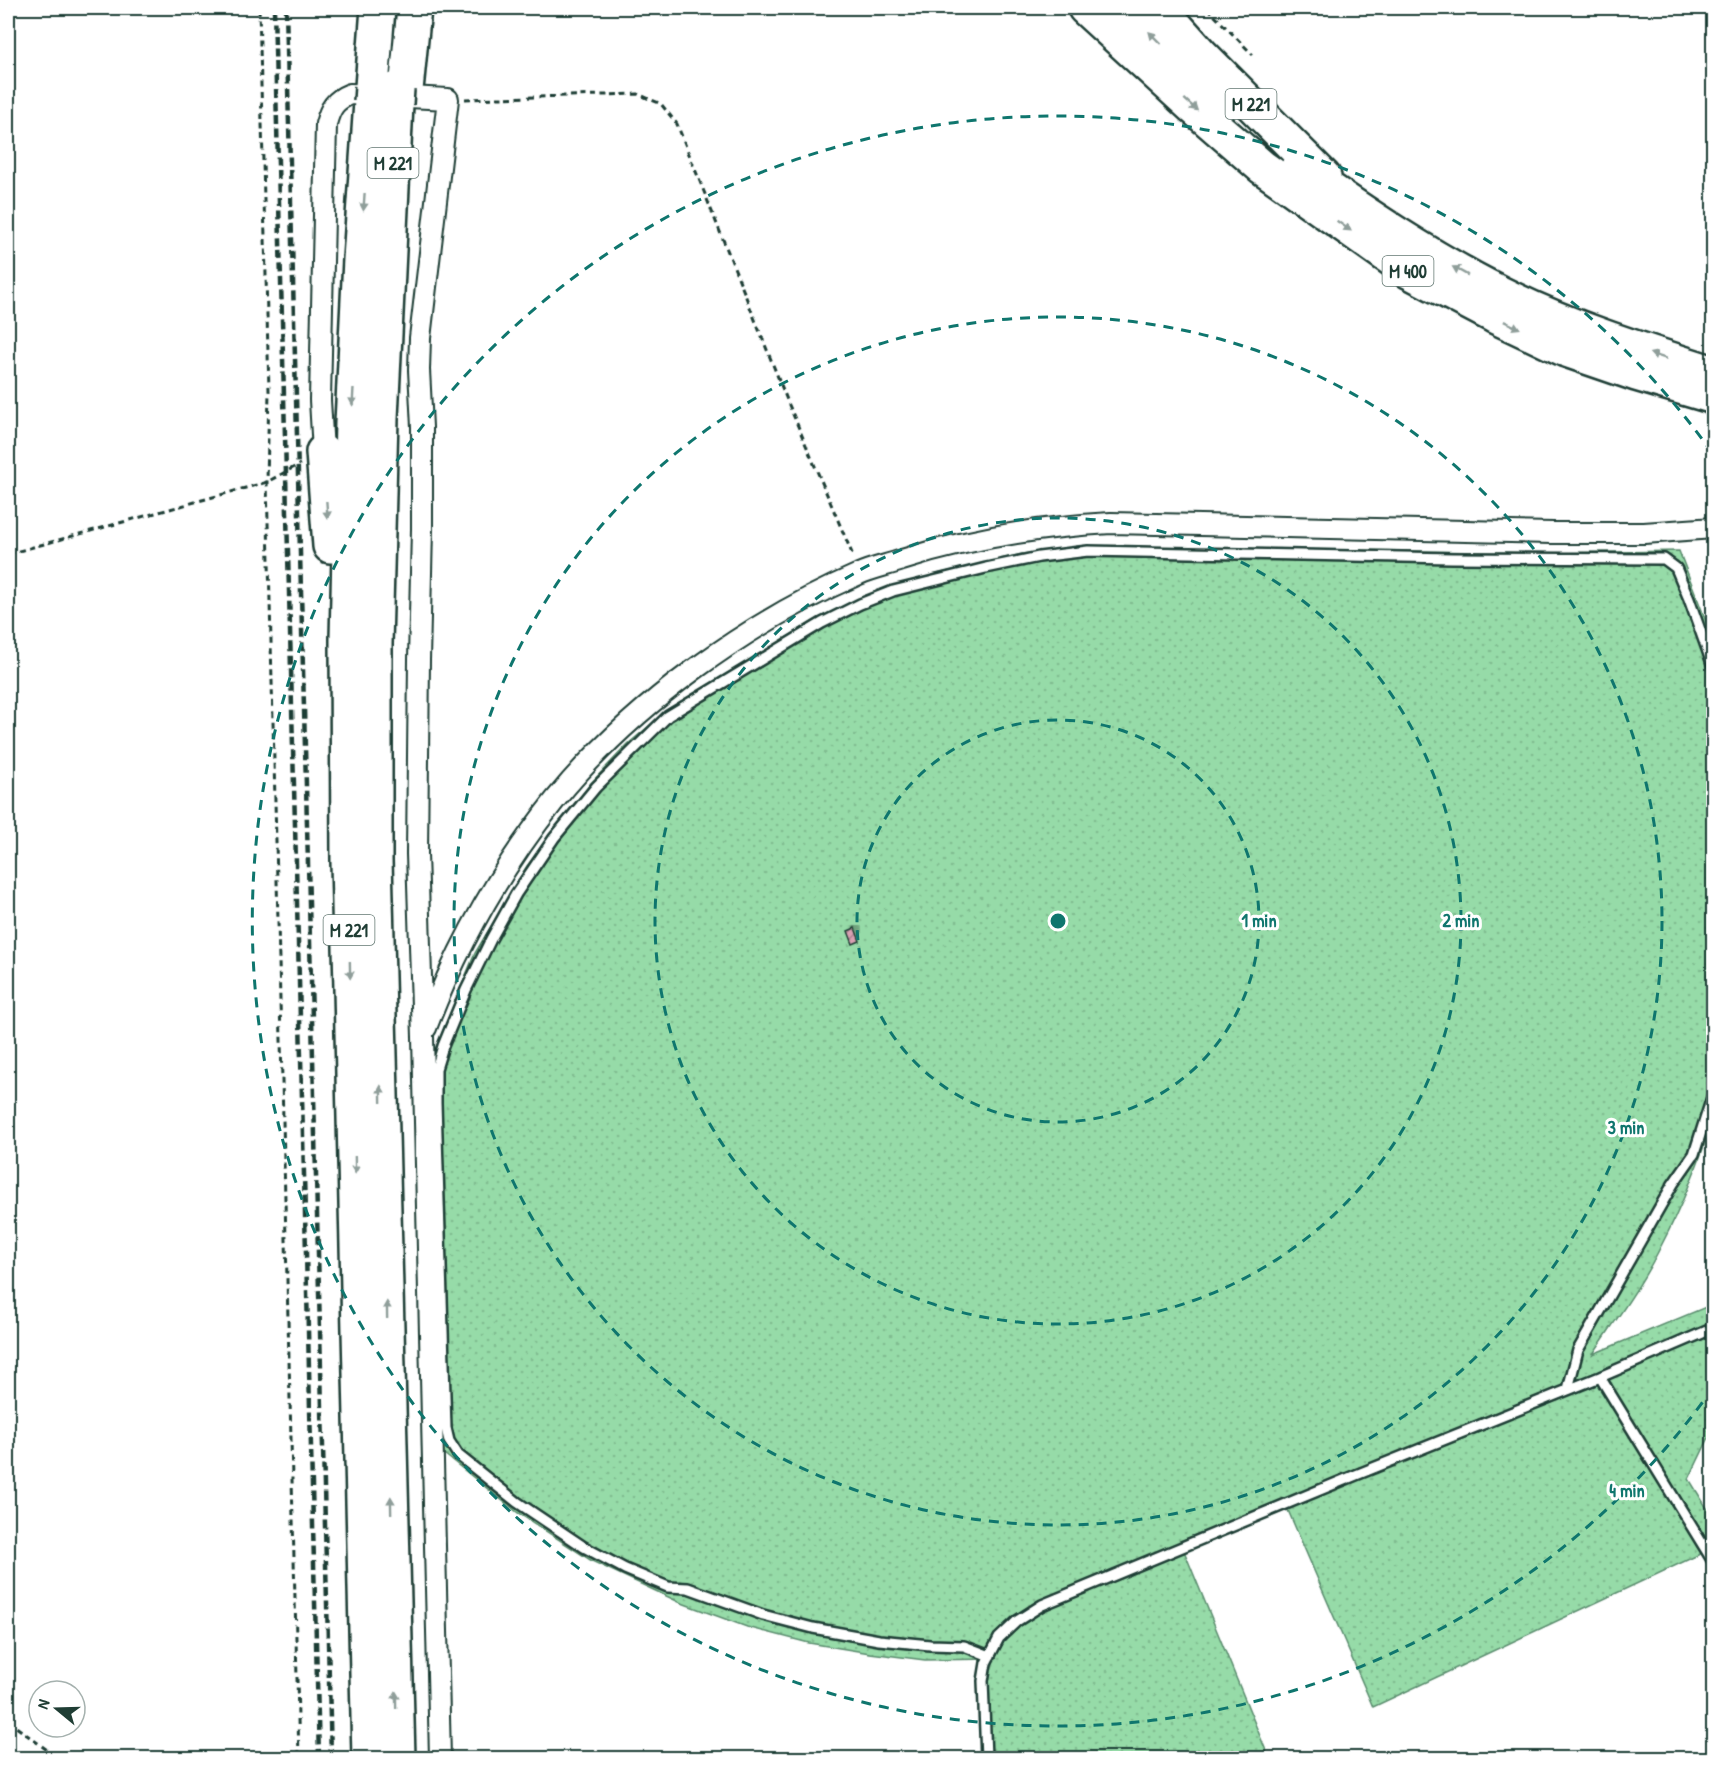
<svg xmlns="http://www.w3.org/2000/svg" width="1721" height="1766" viewBox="0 0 1721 1766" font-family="'Patrick Hand',sans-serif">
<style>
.grass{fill:url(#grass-dots);stroke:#5a8c6e;stroke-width:1.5}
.building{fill:url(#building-hatch);stroke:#1f3d34;stroke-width:1.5;filter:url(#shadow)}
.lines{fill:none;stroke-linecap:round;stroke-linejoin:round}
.lane-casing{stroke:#1f3d34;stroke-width:14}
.street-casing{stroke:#1f3d34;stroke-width:24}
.highway-casing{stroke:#1f3d34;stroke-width:38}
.path{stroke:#1f3d34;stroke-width:3;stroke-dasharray:6 4.5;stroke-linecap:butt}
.lane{stroke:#fff;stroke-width:9}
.street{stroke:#fff;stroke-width:20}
.highway{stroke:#fff;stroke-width:33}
.rail{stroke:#1f3d34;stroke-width:4.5;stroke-dasharray:9 4.5;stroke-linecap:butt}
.highway-bridge-casing{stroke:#1f3d34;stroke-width:38;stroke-linecap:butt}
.highway-bridge{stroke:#fff;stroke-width:33}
.oneway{fill:#8f9e9a}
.ring{fill:none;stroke:#0f766e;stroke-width:3;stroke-dasharray:10 8}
.labels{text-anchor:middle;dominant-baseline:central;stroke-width:6;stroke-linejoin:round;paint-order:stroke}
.shield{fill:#fff;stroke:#627771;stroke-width:1.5}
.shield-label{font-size:18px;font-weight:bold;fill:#1f3d34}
.centre{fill:#0f766e;stroke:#fff;stroke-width:3}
.ring-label{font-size:18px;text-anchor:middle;font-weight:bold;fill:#0f766e;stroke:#fff;stroke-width:6;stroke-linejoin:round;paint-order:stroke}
</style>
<defs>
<pattern id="grass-dots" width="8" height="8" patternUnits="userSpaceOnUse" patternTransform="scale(1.5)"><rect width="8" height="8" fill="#96dba8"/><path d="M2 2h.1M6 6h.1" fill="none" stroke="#81bd91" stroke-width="1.8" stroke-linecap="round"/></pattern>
<pattern id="building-hatch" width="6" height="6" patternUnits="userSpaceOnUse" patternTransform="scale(1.5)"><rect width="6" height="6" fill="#d7a0b2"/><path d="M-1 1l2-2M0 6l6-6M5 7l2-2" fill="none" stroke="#ae8492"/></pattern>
<filter id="shadow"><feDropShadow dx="4.5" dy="-4.5" stdDeviation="1.5" flood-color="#0004"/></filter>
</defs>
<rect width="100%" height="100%" fill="#fff"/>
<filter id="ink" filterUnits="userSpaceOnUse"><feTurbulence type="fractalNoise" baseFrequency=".0167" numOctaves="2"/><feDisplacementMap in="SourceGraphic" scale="12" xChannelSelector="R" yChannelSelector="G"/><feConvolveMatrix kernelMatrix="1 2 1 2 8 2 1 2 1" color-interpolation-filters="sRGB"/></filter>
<g filter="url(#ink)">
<path class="grass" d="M1080,546L1549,553L1679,551L1713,639V1120C1699,1162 1683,1204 1662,1244C1643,1283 1617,1318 1593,1354L1713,1304V1429L1689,1479L1713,1518V1548L1373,1707L1284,1501L1180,1541L1269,1758H990L987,1684L994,1659L925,1660L870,1653L809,1643L747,1627L679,1602L592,1561L518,1513L439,1450L429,1065L475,953L527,866L591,783L628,744L663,714L690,696L814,621L870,595L933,575L1022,554Z"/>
<path class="building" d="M855,928L860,941L853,944L848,931Z"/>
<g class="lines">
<defs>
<path id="lane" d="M1600,1377L1714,1563
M1568,1389L1578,1350L1673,1184L1694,1154L1714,1091
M990,1656L964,1646L930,1645L879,1640L813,1628L763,1615L688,1588L668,1587L625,1569L584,1547L517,1502L458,1455L449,1441L446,1428L436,1103V1069L443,1046L466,990L491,939L516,894L554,838L596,787L668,716L822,623L860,604L893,591L986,568L1039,557L1088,551L1452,558L1664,559L1676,568L1689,599L1714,669
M986,1758L983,1681L986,1663L999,1638L1017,1621L1042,1605L1356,1475L1600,1377L1714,1328"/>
<path id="street" d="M323,452L320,400L326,124C330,108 335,100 350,94L448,99L420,338L419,370L422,427V529L419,660L417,854L423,1037L440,1758
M426,1028C457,947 501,868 555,800C631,706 748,622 859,574C872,568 888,565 902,560C970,538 1039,527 1111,523L1553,533H1644L1714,528"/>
<path id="highway" d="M1085,8L1193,107L1262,167L1410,272L1494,316L1566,350L1636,374L1714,397
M1125,8L1222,103
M1160,8L1201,54L1324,177
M372,87L378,8
M406,90L414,8
M396,104L381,418L375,644V860L398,1758
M1298,167C1363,213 1429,257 1500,293C1568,327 1641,350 1714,373
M323,452L330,546
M369,1758L348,861L347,639L352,423L360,259L371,102"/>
</defs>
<use href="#lane" class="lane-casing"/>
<use href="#street" class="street-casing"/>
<use href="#highway" class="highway-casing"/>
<path class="path" d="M259,8L269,391L267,482L299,1758
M1207,8L1253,55
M465,99L638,94L661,104L677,124L789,405L854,558
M8,554L267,482L300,464
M8,1721L58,1758"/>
<use href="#lane" class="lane"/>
<use href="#street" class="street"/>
<use href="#highway" class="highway"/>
<path class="rail" d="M274,8L319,1758
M286,8L331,1758"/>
<defs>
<path id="highway-bridge" d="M371,102L372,87
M396,104L397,89"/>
</defs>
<use href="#highway-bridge" class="highway-bridge-casing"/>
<use href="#highway-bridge" class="highway-bridge"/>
</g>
<defs><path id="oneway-solid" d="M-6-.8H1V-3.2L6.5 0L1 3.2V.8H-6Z" transform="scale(1.5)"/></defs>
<g class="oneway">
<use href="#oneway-solid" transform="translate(1155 38) rotate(-135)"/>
<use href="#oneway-solid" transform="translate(1191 105) rotate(42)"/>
<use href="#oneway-solid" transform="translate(364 202) rotate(94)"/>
<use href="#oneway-solid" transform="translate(1344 226) rotate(35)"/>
<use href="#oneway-solid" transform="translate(1460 271) rotate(-151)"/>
<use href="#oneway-solid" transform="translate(1512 325) rotate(25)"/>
<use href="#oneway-solid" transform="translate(1658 356) rotate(-162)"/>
<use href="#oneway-solid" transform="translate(353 397) rotate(93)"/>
<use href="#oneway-solid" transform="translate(327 510) rotate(86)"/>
<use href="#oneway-solid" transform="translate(350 970) rotate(89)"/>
<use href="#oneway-solid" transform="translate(381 1094) rotate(-91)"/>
<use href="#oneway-solid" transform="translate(355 1165) rotate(89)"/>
<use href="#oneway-solid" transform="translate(387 1310) rotate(-91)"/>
<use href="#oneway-solid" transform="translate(391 1505) rotate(-91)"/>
<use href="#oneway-solid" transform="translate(396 1700) rotate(-91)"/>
</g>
</g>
<g class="ring">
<circle cx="1058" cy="921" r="201"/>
<circle cx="1058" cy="921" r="403"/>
<circle cx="1058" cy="921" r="604"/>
<path d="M1713 1388A805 805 0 1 1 1713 454"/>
</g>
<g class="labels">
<g class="shield">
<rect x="1225.5" y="89" width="51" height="30" rx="4.5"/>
<rect x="367.5" y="148" width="51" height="30" rx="4.5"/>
<rect x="1382.5" y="256" width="51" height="30" rx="4.5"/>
<rect x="323.5" y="915" width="51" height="30" rx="4.5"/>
</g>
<g class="shield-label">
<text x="1251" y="104">M 221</text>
<text x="393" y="163">M 221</text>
<text x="1408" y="271">M 400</text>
<text x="349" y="930">M 221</text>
</g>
</g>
<circle cx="1058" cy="921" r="9" class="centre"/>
<g class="ring-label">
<text x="1259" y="927">1 min</text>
<text x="1461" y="927">2 min</text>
<text x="1626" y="1134">3 min</text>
<text x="1627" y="1497">4 min</text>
</g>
<rect width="1721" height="1766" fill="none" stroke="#fff" stroke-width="30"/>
<rect x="15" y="15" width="1691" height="1736" fill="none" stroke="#1f3d34" stroke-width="2" filter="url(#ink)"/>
<g transform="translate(57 1709) rotate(289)"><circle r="28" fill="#ffffff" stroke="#a5b1ae" stroke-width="1.5"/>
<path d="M0-4.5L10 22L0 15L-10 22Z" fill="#1f3d34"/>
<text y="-9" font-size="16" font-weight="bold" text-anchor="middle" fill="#1f3d34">N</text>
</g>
</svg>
